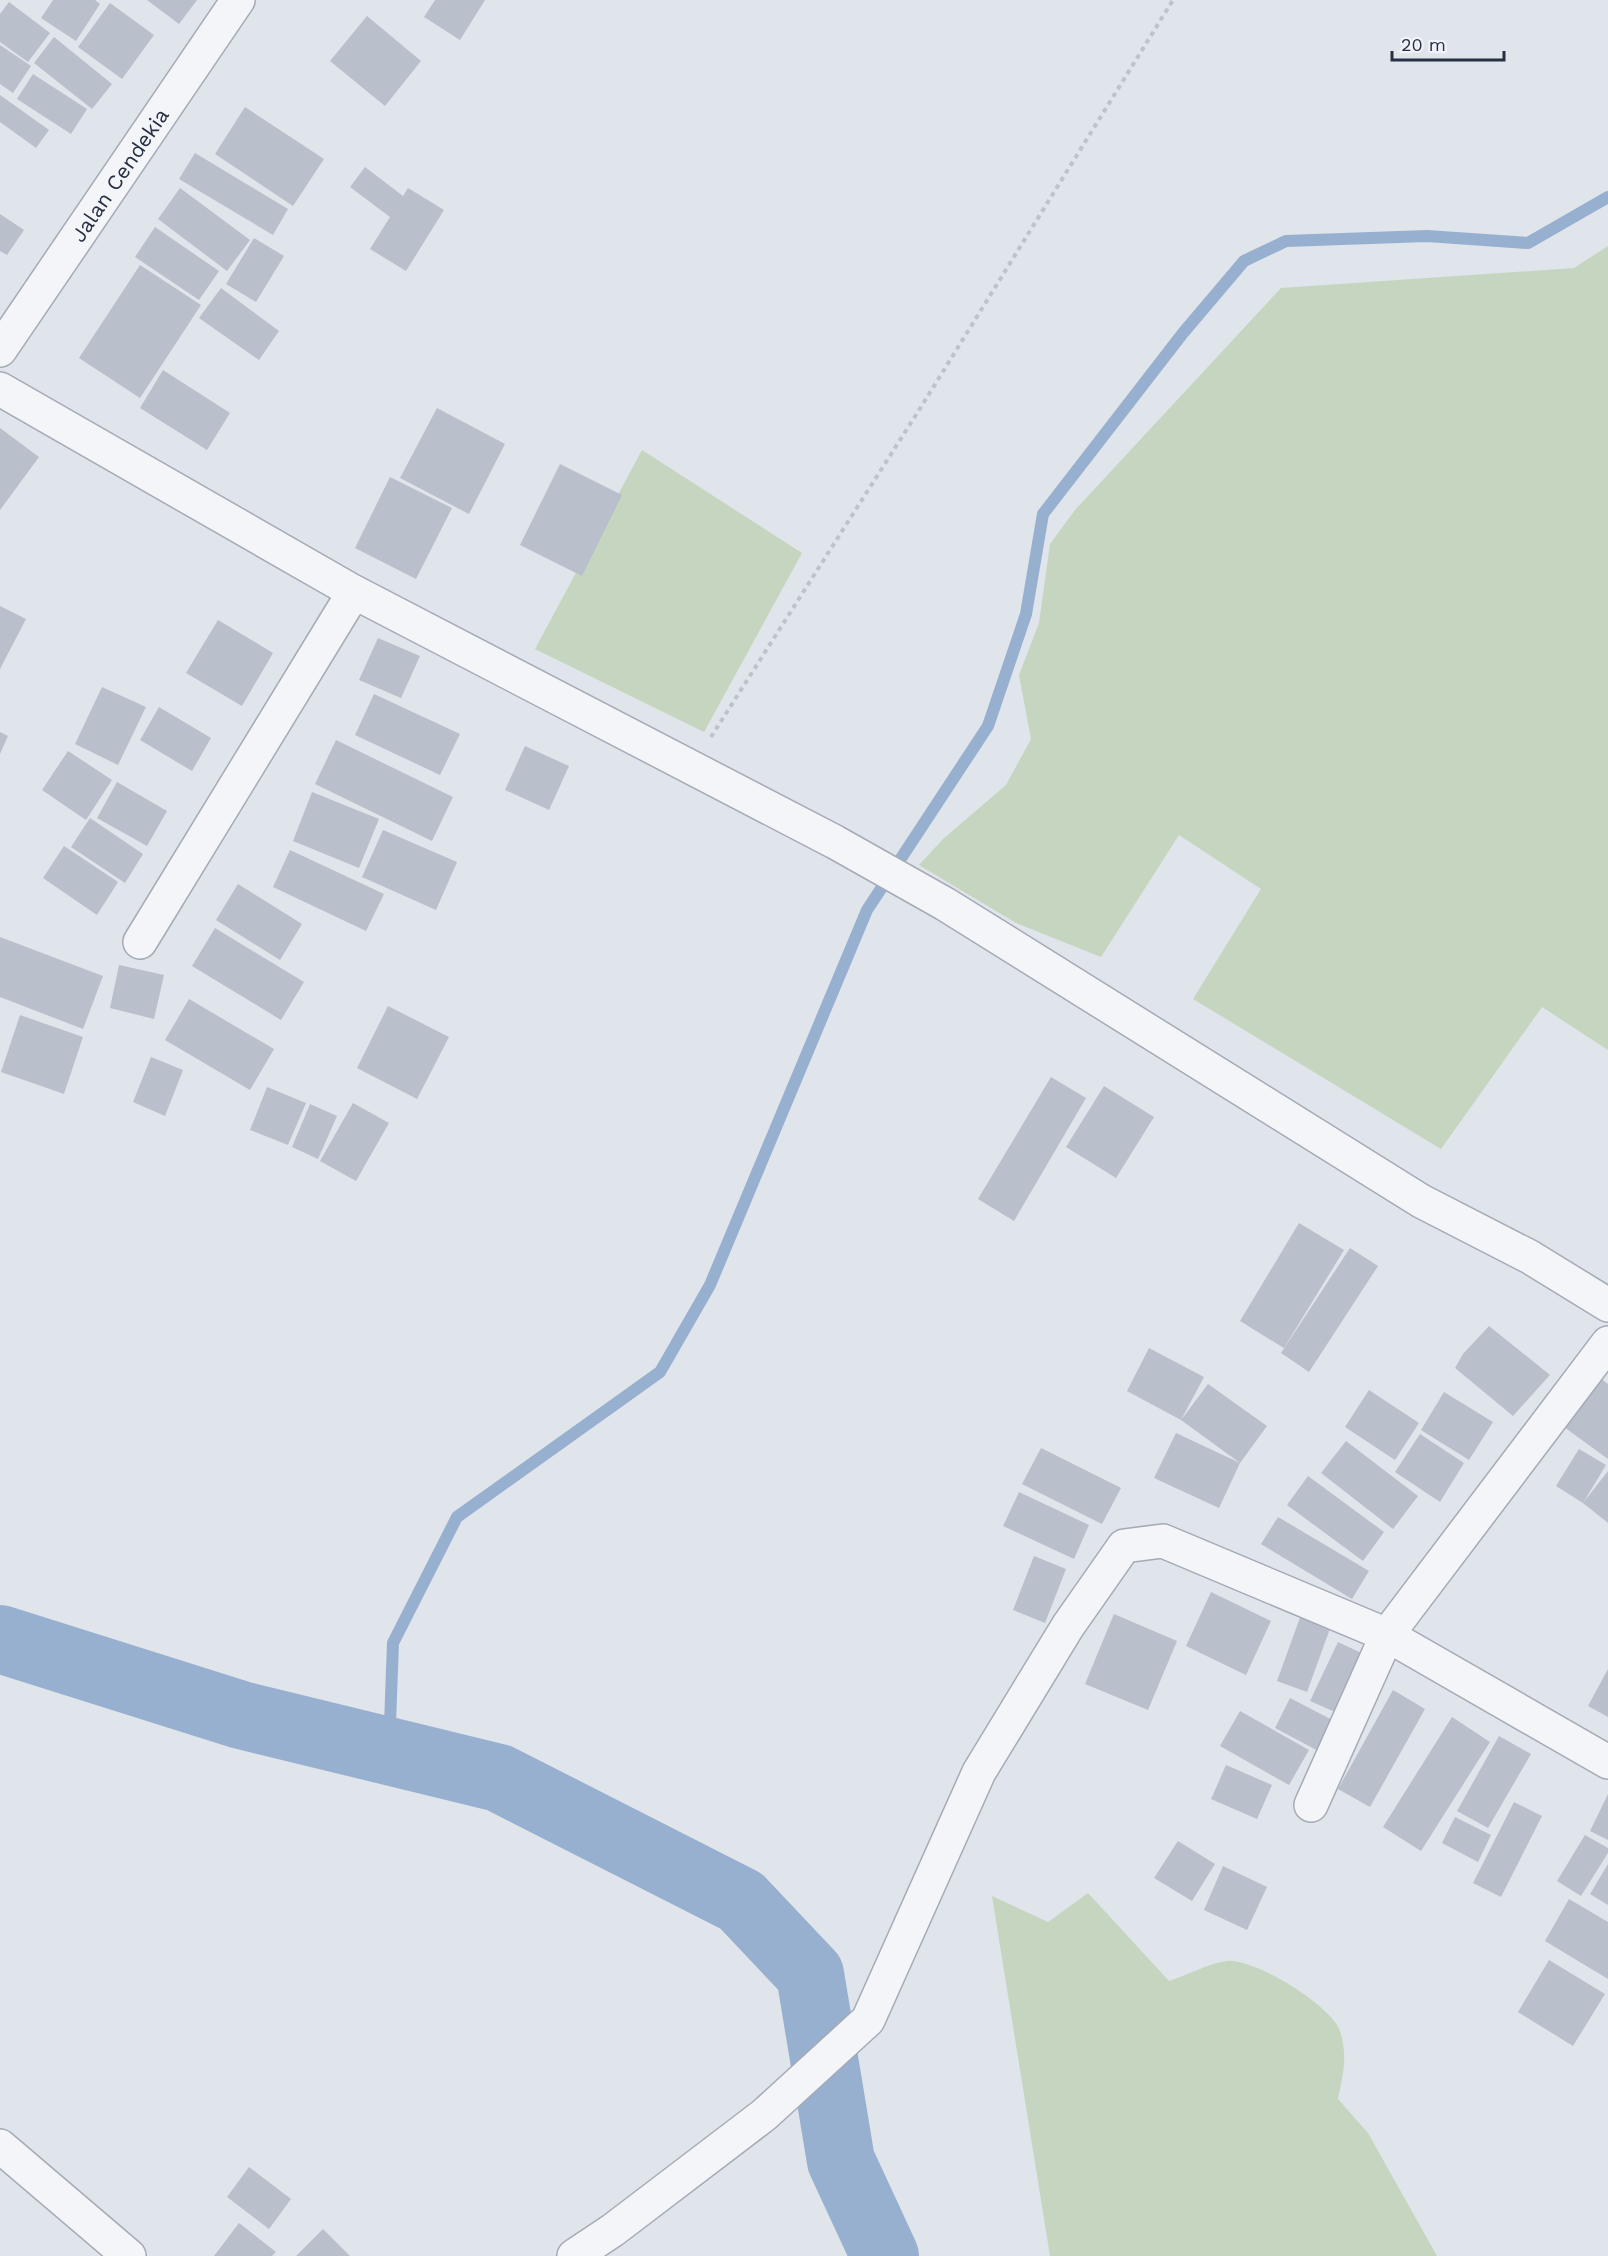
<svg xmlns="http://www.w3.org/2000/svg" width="1608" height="2256" viewBox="0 0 1608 2256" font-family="'Work Sans',sans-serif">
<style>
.green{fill:#c5d5c0}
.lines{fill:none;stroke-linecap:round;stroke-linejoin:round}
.stream{stroke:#97b0cf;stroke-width:12}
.river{stroke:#97b0cf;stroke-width:68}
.building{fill:#b9bfcb}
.minor-casing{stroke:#a5aab6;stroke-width:36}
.path{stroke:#bec2c9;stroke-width:4;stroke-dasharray:4.5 4.5;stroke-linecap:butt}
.minor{stroke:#f3f5f8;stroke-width:33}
.labels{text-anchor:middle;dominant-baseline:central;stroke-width:4.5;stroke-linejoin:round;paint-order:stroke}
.street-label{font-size:21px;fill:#273044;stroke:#f0f3f8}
</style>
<rect width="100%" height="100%" fill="#e0e4eb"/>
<path class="green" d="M1608,246V1050L1542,1007L1441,1149L1193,999L1261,889L1179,835L1101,957L1016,923L919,865L943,839L1006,785L1031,739L1019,675L1039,623L1050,544L1075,510L1281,288L1574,268Z
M642,450L802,553L704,732L535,649Z
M1088,1893L1169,1981C1188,1975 1207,1964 1226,1961C1253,1957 1332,2006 1340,2031C1348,2057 1343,2073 1338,2099L1368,2133L1437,2256H1050L992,1896L1048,1922Z"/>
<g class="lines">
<path class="stream" d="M389,1751L393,1643L457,1517L660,1372L710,1285L867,910L988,726L1026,614L1043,514L1183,333L1244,261L1286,241L1427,236L1528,243L1608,197"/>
<path class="river" d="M0,1639L241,1715L499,1778L741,1901L810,1974L841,2161L885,2256"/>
</g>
<path class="building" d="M53,0H95L100,4L76,41L41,18Z
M147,0H197L179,24Z
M435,0H485L460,40L424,17Z
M9,2L50,33L28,62L0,42V14Z
M110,3L154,35L122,79L78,47Z
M367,16L421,61L385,106L330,61Z
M54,37L112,84L92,109L34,63Z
M0,45L31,66L13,93L0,84Z
M33,74L87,109L71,134L17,99Z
M0,95L49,130L36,148L0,122Z
M245,107L324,159L293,206L215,154Z
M195,153L288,209L273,235L179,179Z
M365,167L403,196L408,188L444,210L406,271L370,249L390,217L350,187Z
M180,188L250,240L227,271L158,219Z
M0,214L24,230L7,255L0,251Z
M155,227L219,271L199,300L135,257Z
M254,238L284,256L256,302L226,284Z
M140,265L201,305L140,398L79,358Z
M221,288L279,331L259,360L199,318Z
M163,370L230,413L207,450L140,408Z
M437,408L505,444L469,514L400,478Z
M0,428L39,457L0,510Z
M560,464L622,495L582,576L520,545Z
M390,477L452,508L416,579L355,548Z
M0,606L26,619L0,669Z
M218,620L273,653L242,706L186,673Z
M378,638L420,656L401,698L359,680Z
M102,687L146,707L118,765L75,744Z
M374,694L460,734L440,775L355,735Z
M159,707L211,738L192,771L140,740Z
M0,732L8,736L0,754Z
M336,740L453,797L432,841L315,784Z
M525,746L569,766L549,810L505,790Z
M68,751L112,780L86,820L42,790Z
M117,782L167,811L147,846L97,818Z
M312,792L379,819L359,868L293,841Z
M90,818L143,854L125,883L71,847Z
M383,830L457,862L436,910L362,877Z
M64,846L118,882L97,915L43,878Z
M290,850L384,894L366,931L273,887Z
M238,884L302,924L280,960L216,920Z
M215,928L304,982L281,1020L192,966Z
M0,937L103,976L83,1029L0,997Z
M119,965L164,975L154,1019L110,1008Z
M189,999L274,1049L250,1090L165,1040Z
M388,1006L449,1037L417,1099L357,1068Z
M20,1015L83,1037L64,1094L1,1072Z
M151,1057L183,1070L165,1116L133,1102Z
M1051,1077L1086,1098L1014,1221L978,1199Z
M1104,1086L1154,1117L1116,1178L1066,1147Z
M267,1087L306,1103L288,1145L250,1130Z
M353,1103L389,1123L356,1181L320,1161Z
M310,1104L337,1116L318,1159L292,1147Z
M1299,1223L1344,1250L1284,1348L1240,1321Z
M1350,1248L1378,1266L1309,1372L1281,1353Z
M1489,1326L1550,1375L1513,1416L1455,1368L1463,1354Z
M1149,1348L1204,1377L1181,1420L1208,1384L1267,1426L1240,1463L1181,1420L1127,1391Z
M1599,1377L1608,1384V1459L1564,1427Z
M1369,1390L1419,1423L1395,1460L1345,1427Z
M1444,1392L1493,1422L1469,1460L1421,1430Z
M1176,1433L1240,1463L1219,1508L1154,1478Z
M1420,1434L1464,1463L1440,1502L1395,1472Z
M1346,1441L1418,1496L1393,1529L1321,1473Z
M1041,1448L1121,1488L1102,1524L1022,1484Z
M1579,1449L1606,1465L1583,1503L1556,1486Z
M1608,1471V1523L1583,1503Z
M1308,1476L1384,1532L1363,1561L1287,1505Z
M1019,1492L1089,1525L1074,1559L1003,1526Z
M1278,1517L1369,1571L1352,1599L1261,1544Z
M1034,1556L1066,1569L1045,1623L1013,1610Z
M1211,1592L1271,1621L1246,1675L1186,1646Z
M1302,1612L1332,1623L1307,1692L1277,1681Z
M1114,1614L1177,1641L1148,1710L1085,1684Z
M1338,1642L1372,1658L1344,1716L1310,1701Z
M1608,1669V1717L1588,1706Z
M1393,1690L1425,1709L1370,1807L1338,1789Z
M1290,1698L1340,1724L1324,1754L1275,1728Z
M1240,1711L1309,1750L1289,1785L1220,1746Z
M1452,1717L1490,1742L1421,1851L1383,1827Z
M1499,1736L1531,1754L1488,1828L1457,1811Z
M1226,1765L1272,1785L1257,1819L1211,1799Z
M1608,1794V1840L1590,1831Z
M1514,1802L1542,1816L1501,1897L1473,1883Z
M1455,1817L1491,1835L1478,1862L1442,1843Z
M1585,1835L1608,1848V1853L1581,1896L1557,1881Z
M1178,1841L1215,1864L1192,1901L1154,1878Z
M1608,1864V1905L1590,1894Z
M1223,1866L1267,1887L1247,1930L1204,1910Z
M1569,1899L1608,1922V1979L1545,1941Z
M1549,1960L1605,1994L1573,2046L1518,2012Z
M249,2167L291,2199L269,2229L227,2197Z
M239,2223L276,2252L272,2256H214Z
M323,2229L350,2256H296Z"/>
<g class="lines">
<defs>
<g id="minor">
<path id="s1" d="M0,350L238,0"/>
<path d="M0,389L354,592L835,842L945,904L1421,1201L1530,1257L1608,1305"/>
<path d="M140,942L354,592"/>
<path d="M1311,1805L1387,1635L1608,1343"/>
<path d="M0,2146L129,2256"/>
<path d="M574,2256L613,2230L764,2115L868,2020L979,1772L1068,1626L1124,1546L1163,1541L1387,1635L1608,1762"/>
</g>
</defs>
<use href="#minor" class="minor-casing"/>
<path class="path" d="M711,737L921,407L1173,0"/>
<use href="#minor" class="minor"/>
</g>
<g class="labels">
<g class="street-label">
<text stroke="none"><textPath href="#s1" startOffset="212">Jalan Cendekia</textPath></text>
</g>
</g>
<path d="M1392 51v9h112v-9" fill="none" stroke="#273044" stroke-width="3"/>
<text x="1401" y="51" font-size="18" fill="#273044" stroke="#f0f3f8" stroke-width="4.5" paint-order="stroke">20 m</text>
</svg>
